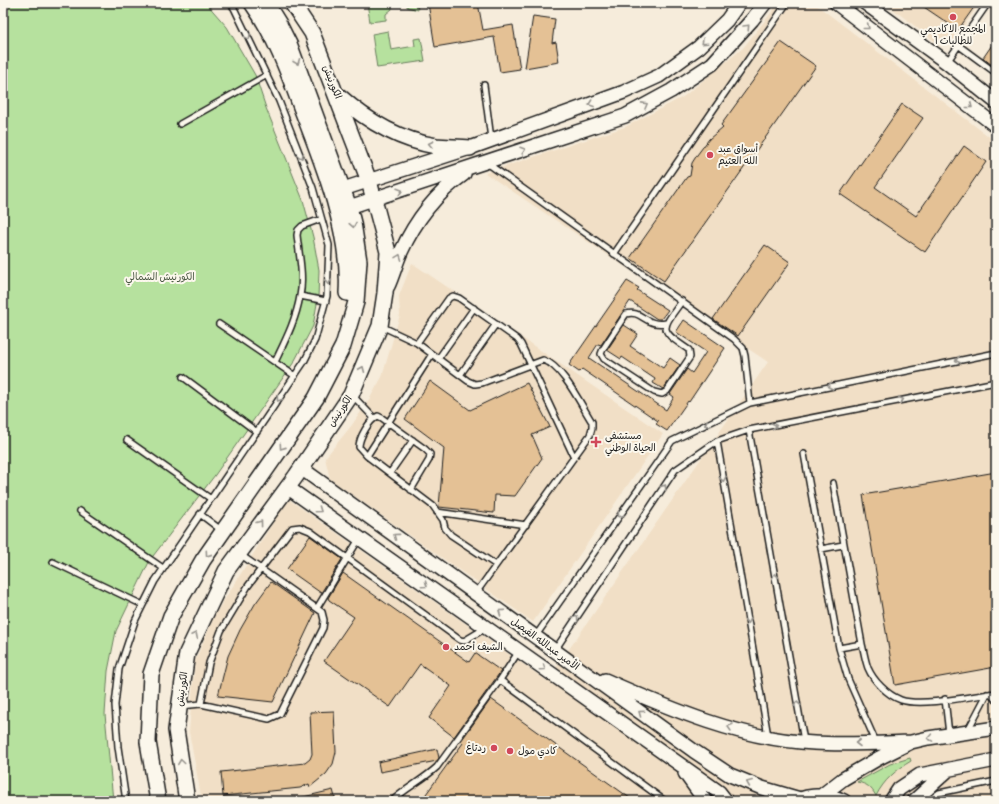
<svg xmlns="http://www.w3.org/2000/svg" width="999" height="804" viewBox="0 0 999 804" font-family="Pangolin,'Playpen Sans Arabic',sans-serif">
<style>
.built{fill:#f1dfc6;fill-rule:evenodd}
.green{fill:#b6e19e;stroke:#697e5d}
.building{fill:#e4c195;stroke:#1c1c1c}
.lines{fill:none;stroke-linecap:round;stroke-linejoin:round}
.service-casing{stroke:#1c1c1c;stroke-width:8}
.tertiary-casing{stroke:#1c1c1c;stroke-width:16}
.secondary-casing{stroke:#1c1c1c;stroke-width:18}
.service{stroke:#fbf7ec;stroke-width:5}
.tertiary{stroke:#fbf7ec;stroke-width:13}
.secondary{stroke:#fbf7ec;stroke-width:15}
.oneway{stroke:#97948e}
.poi-dot{fill:#d1495b;stroke:#fbf7ec;stroke-width:1.5}
.labels{text-anchor:middle;dominant-baseline:central;stroke-width:4;stroke-linejoin:round;paint-order:stroke}
.poi-label{font-size:10px;fill:#1c1c1c;stroke:#fbf7ec;text-anchor:start}
.street-label{font-size:10px;fill:#1c1c1c;stroke:#fbf7ec}
.park-label{font-size:10px;fill:#4a5743;stroke:#fbf7ec}
</style>
<rect width="100%" height="100%" fill="#f6ecdb"/>
<filter id="ink" filterUnits="userSpaceOnUse"><feTurbulence type="fractalNoise" baseFrequency=".025" numOctaves="2"/><feDisplacementMap in="SourceGraphic" scale="8" xChannelSelector="R" yChannelSelector="G"/><feConvolveMatrix kernelMatrix="1 2 1 2 8 2 1 2 1" color-interpolation-filters="sRGB"/></filter>
<g filter="url(#ink)">
<path class="built" d="M779,3H814L996,142V801H202L189,732L195,661L216,613L288,499L547,681L768,362L485,173L625,127L683,97L743,48Z
M885,3H980L952,43H937Z
M412,263L663,434L533,622L330,479L325,458L352,425L370,398L382,377L400,315L399,296ZM430,382L470,410L527,383L550,427L532,435L542,458L515,496L495,495L494,513L439,507L444,448L405,419Z"/>
<path class="green" d="M3,3H206L227,27L255,75L266,108L303,200L313,237L319,270L318,298L313,326L294,362L215,475L150,560L116,631L108,671L105,714L113,801H3Z
M367,3H391L392,9L386,14V20L370,22Z
M407,3H417L418,10L407,7Z
M388,31L391,50L415,46L414,39L421,38L425,61L377,68L372,34Z
M910,758L911,761C896,770 884,780 876,796C871,787 867,784 857,782L890,764Z"/>
<path class="building" d="M428,3H478L483,30L513,25L520,69L500,72L494,37L435,47Z
M918,3H977L958,30Z
M533,16L555,19L552,43L556,42L559,62L525,68Z
M996,39V68L983,58Z
M781,42L816,66L664,281L630,258L687,177L690,176L692,163L697,155L709,139L723,127L721,125Z
M902,104L923,118L875,187L916,216L964,146L986,162L925,252L840,194Z
M765,245L790,262L738,336L713,319Z
M627,281L639,288L637,290L668,310L661,319H657L630,301L601,345L598,344L589,358L666,410L674,397L670,394L687,369L692,373L706,352L676,332L684,320L725,348L689,402L688,401L667,431L656,424L658,421L582,369L579,372L569,365Z
M624,325L638,334L630,346L663,368L670,358L680,365L664,388L663,389L653,383L655,379L622,357L621,359L607,350Z
M430,381L470,410L527,383L550,427L532,435L542,458L515,496L495,495L494,513L439,507L444,448L405,419Z
M996,472V667L895,685L863,495Z
M310,536L342,559L321,593L287,569Z
M343,573L469,662L475,653L501,671L454,737L429,718L451,686L420,664L390,707L324,661L354,617L329,600L328,598Z
M271,582L315,613L273,702L218,696L228,656L240,630L255,604Z
M491,699L634,801H421L463,743L461,741Z
M334,711L336,752L333,764L326,774L310,787L309,784L300,788L223,796L221,772L305,763L310,759L312,754L310,712Z
M437,749L439,758L437,761L380,772L378,762Z
M333,790L336,801H300L299,798Z"/>
<g class="lines">
<defs>
<path id="service" d="M958,45L996,73
M947,62L988,3
M484,85L491,139
M180,124L267,75
M487,163L734,339L743,348L745,356L750,403
M614,254L787,3
M300,296L326,301
M666,323C645,327 642,309 626,314L603,349L601,354L604,359L654,392L662,394L667,391L690,357L689,350C658,329 661,330 682,301
M219,324L295,376
M381,326L417,343L468,381L475,384L482,383L543,360C562,365 581,405 592,422V428L590,435L476,593
M417,343L449,298L453,296L459,298L517,339L521,344L574,457
M438,359L474,308
M275,362C285,341 296,320 300,296C304,276 299,255 297,235L298,230L302,226L321,219
M460,375L496,324
M183,377L257,432
M353,396L374,418
M749,430L804,741
M127,440L211,499
M717,441L768,736
M804,454L839,648L848,679L876,742
M367,456L432,354
M390,473L413,440
M833,483L862,644C864,652 865,660 868,668C873,680 887,695 901,700C922,707 972,696 996,693
M411,490L429,460L430,454L425,449L382,418L378,416C369,420 359,438 359,447L367,456L433,506L443,520L445,528L451,535L496,565
M80,511L163,568
M437,512L526,525
M200,514L221,530
M821,549L843,545
M53,562L143,605
M317,608L359,539
M535,637L672,441L750,403L996,353
M839,648L862,644
M555,650L675,470L717,441L749,430L996,382
M519,651L500,680L665,801
M990,694L996,700
M945,699L949,734
M201,704L209,663L221,631L248,586L292,528L300,527L310,531L460,640L464,641L484,629
M181,706L201,704L269,719L280,714L323,628L324,620L322,612L241,555
M968,730L987,694
M126,801L118,747L115,705L119,669L135,621L155,581L304,362L315,340L327,296L329,245L313,188L279,101L234,8L230,3
M392,801C406,788 423,780 437,767L500,680
M928,801L939,793L996,781"/>
<path id="tertiary" d="M836,3L996,126
M865,3L946,62L996,102
M343,189L470,148L624,92L659,76L699,47L727,20L739,3
M349,207L625,116L671,91L712,64L752,20L765,3
M388,286C393,275 396,263 401,252C415,221 437,193 464,174
M301,468L694,751L730,775L762,788L800,799
M287,487L719,792L726,801
M605,680C670,709 743,740 814,743C846,745 879,743 911,742
M685,773L705,801
M821,796L843,779L879,758L911,742L928,738L996,728
M796,801C809,794 831,794 844,801
M891,801L899,789L920,775L996,760
M914,801L948,770"/>
<path id="secondary" d="M252,3C274,34 288,71 301,107C323,163 351,233 347,293
M339,96C367,121 399,140 436,146C447,147 459,147 470,148
M158,801L148,742L151,674L171,616L203,560L316,398L343,346L356,302L359,261L353,223L349,207L290,46L279,24L266,3
M187,801L176,730L187,653L226,571L296,476L351,395L380,326L385,293L388,252L369,181L312,33L292,3"/>
</defs>
<use href="#service" class="service-casing"/>
<use href="#tertiary" class="tertiary-casing"/>
<use href="#secondary" class="secondary-casing"/>
<use href="#service" class="service"/>
<use href="#tertiary" class="tertiary"/>
<use href="#secondary" class="secondary"/>
</g>
<defs><path id="oneway-chevron" d="M-2-3.5L2.5 0L-2 3.5" fill="none" stroke-width="1.6" stroke-linecap="round" stroke-linejoin="round"/></defs>
<g class="oneway">
<use href="#oneway-chevron" transform="translate(747 27) rotate(-47)"/>
<use href="#oneway-chevron" transform="translate(867 27) rotate(38)"/>
<use href="#oneway-chevron" transform="translate(248 37) rotate(64)"/>
<use href="#oneway-chevron" transform="translate(704 42) rotate(137)"/>
<use href="#oneway-chevron" transform="translate(297 62) rotate(68)"/>
<use href="#oneway-chevron" transform="translate(591 104) rotate(160)"/>
<use href="#oneway-chevron" transform="translate(645 105) rotate(-29)"/>
<use href="#oneway-chevron" transform="translate(970 106) rotate(38)"/>
<use href="#oneway-chevron" transform="translate(431 144) rotate(-168)"/>
<use href="#oneway-chevron" transform="translate(523 150) rotate(-18)"/>
<use href="#oneway-chevron" transform="translate(301 156) rotate(69)"/>
<use href="#oneway-chevron" transform="translate(400 191) rotate(-18)"/>
<use href="#oneway-chevron" transform="translate(353 225) rotate(80)"/>
<use href="#oneway-chevron" transform="translate(399 257) rotate(-69)"/>
<use href="#oneway-chevron" transform="translate(328 282) rotate(91)"/>
<use href="#oneway-chevron" transform="translate(958 360) rotate(169)"/>
<use href="#oneway-chevron" transform="translate(362 369) rotate(-67)"/>
<use href="#oneway-chevron" transform="translate(830 386) rotate(169)"/>
<use href="#oneway-chevron" transform="translate(279 399) rotate(124)"/>
<use href="#oneway-chevron" transform="translate(901 400) rotate(-11)"/>
<use href="#oneway-chevron" transform="translate(707 424) rotate(154)"/>
<use href="#oneway-chevron" transform="translate(774 426) rotate(-11)"/>
<use href="#oneway-chevron" transform="translate(282 447) rotate(125)"/>
<use href="#oneway-chevron" transform="translate(723 479) rotate(80)"/>
<use href="#oneway-chevron" transform="translate(664 487) rotate(-56)"/>
<use href="#oneway-chevron" transform="translate(319 510) rotate(35)"/>
<use href="#oneway-chevron" transform="translate(620 515) rotate(125)"/>
<use href="#oneway-chevron" transform="translate(260 523) rotate(-53)"/>
<use href="#oneway-chevron" transform="translate(396 536) rotate(-144)"/>
<use href="#oneway-chevron" transform="translate(208 554) rotate(125)"/>
<use href="#oneway-chevron" transform="translate(775 576) rotate(-100)"/>
<use href="#oneway-chevron" transform="translate(425 585) rotate(35)"/>
<use href="#oneway-chevron" transform="translate(501 612) rotate(-144)"/>
<use href="#oneway-chevron" transform="translate(576 618) rotate(-56)"/>
<use href="#oneway-chevron" transform="translate(748 621) rotate(80)"/>
<use href="#oneway-chevron" transform="translate(195 635) rotate(-64)"/>
<use href="#oneway-chevron" transform="translate(543 668) rotate(35)"/>
<use href="#oneway-chevron" transform="translate(797 704) rotate(-100)"/>
<use href="#oneway-chevron" transform="translate(641 713) rotate(-144)"/>
<use href="#oneway-chevron" transform="translate(730 727) rotate(-164)"/>
<use href="#oneway-chevron" transform="translate(930 738) rotate(170)"/>
<use href="#oneway-chevron" transform="translate(858 743) rotate(180)"/>
<use href="#oneway-chevron" transform="translate(181 762) rotate(-98)"/>
<use href="#oneway-chevron" transform="translate(749 783) rotate(-157)"/>
</g>
</g>
<g class="poi-dot">
<circle cx="953" cy="17" r="4"/>
<circle cx="710" cy="155" r="4"/>
<path d="M594 436h4v4h4v4h-4v4h-4v-4h-4v-4h4z"/>
<circle cx="446" cy="647" r="4"/>
<circle cx="494" cy="748" r="4"/>
<circle cx="510" cy="751" r="4"/>
</g>
<g class="labels">
<g class="poi-label">
<text x="953" y="29" text-anchor="middle">المجمع الاكاديمي<tspan x="953" dy="12">1 للطالبات</tspan></text>
<text x="718" y="149">أسواق عبد<tspan x="718" dy="12">الله العثيم</tspan></text>
<text x="605" y="436">مستشفى<tspan x="605" dy="12">الحياة الوطني</tspan></text>
<text x="454" y="647">الشيف أحمد</text>
<text x="486" y="748" text-anchor="end">ردتاغ</text>
<text x="518" y="751">كادي مول</text>
</g>
<g class="street-label">
<text transform="translate(332 82) rotate(68)">الكورنيش</text>
<text transform="translate(340 411) rotate(-56)">الكورنيش</text>
<text transform="translate(545 644) rotate(36)">الأمير عبدالله الفيصل</text>
<text transform="translate(182 689) rotate(-82)">الكورنيش</text>
</g>
<g class="park-label">
<text x="160" y="277">الكورنيش الشمالي</text>
</g>
</g>
<rect width="999" height="804" fill="none" stroke="#fbf7ec" stroke-width="16"/>
<rect x="8" y="8" width="983" height="788" fill="none" stroke="#1c1c1c" stroke-width="1.5" filter="url(#ink)"/>
</svg>
